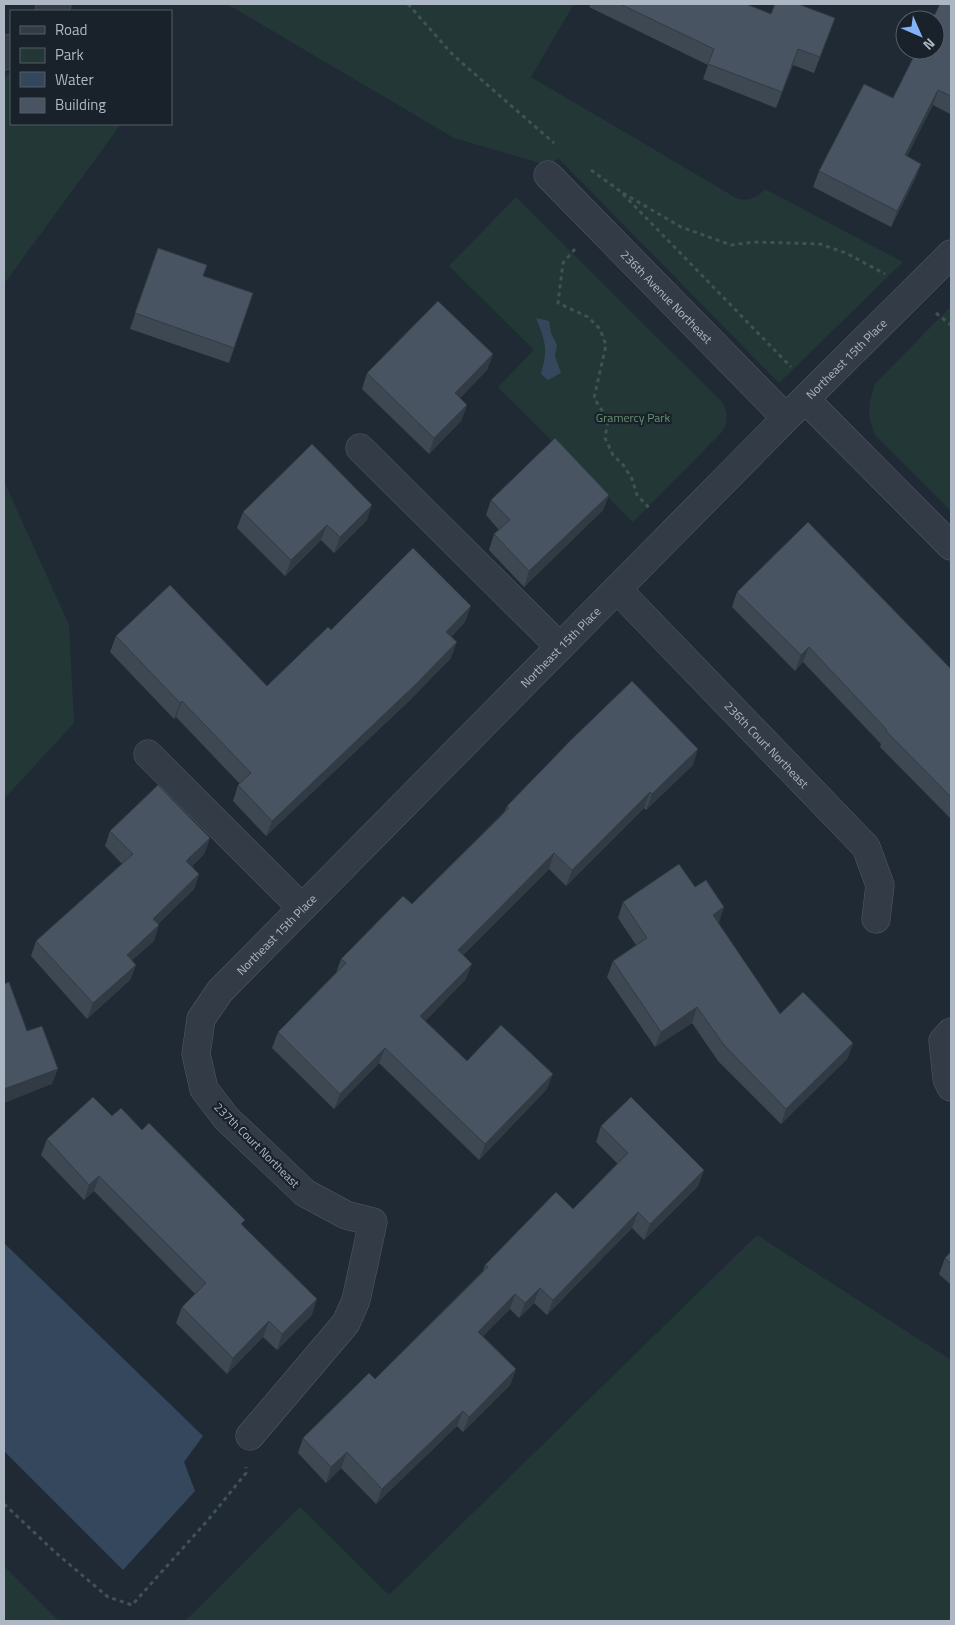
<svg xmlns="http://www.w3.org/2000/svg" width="955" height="1625" viewBox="0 0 955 1625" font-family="'Titillium Web',sans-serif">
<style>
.green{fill:#233737}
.water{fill:#34475c}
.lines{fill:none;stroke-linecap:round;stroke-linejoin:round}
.minor-casing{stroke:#515a64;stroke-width:29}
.path{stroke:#3f5254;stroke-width:3;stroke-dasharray:4 4;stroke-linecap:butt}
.minor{stroke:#333c46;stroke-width:28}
.wall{fill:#3e4853}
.shaded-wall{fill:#323b44}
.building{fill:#485461;stroke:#323b44}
.labels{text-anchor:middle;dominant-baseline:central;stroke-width:4.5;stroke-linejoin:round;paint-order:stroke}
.street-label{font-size:12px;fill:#adb7c3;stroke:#19212a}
.park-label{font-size:12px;fill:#66926e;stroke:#19212a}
</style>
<rect width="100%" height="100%" fill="#202a35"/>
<path class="green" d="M227,4H574L531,77L738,199C751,201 756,198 765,189L903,262L779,383L559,159L543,164L454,138Z
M11,73V124H121L4,284V77Z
M516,197L723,403C728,414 728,423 721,433L633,522L498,387L534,350L449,266Z
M951,306V511L876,436C866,416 868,405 875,384Z
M4,481L69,625L74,723L4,799Z
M757,1235L951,1360V1621H185L300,1507L389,1595Z
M4,1566L59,1621H4Z"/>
<path class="water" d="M536,318L549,321L551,333L557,345L555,356L561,373L548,380L541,374C548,349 546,343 536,318Z
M4,1243L203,1436L184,1462L195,1491L123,1570L4,1451Z"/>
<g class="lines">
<defs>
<g id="minor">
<path d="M49,11L57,4"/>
<path d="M4,56L11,48"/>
<path id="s1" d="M548,175L786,418"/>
<path d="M805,399L951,546"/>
<path d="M360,448L560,647"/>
<path id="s2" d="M617,589L866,847L880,885L876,919"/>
<path d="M148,754L302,908"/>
<path d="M951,1032L943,1041L947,1079L951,1087"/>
<path id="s3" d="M250,1436L346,1323L356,1300L373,1222L346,1215L305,1193L226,1118L204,1089L196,1054L201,1019L220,991L786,418L951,254"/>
</g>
</defs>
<use href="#minor" class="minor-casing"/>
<path class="path" d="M408,4L453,55L554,143
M591,170L620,191L791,367
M623,193L681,227L731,245L754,242L820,244L846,253L885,274
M575,249L563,263L558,303L588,317L600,329L606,345L594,398L608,420L605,438L613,455L624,466L632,479L637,495L651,510
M936,313L951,325
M4,1504L56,1553L108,1597L132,1605L208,1520L246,1473V1467"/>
<use href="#minor" class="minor"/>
</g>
<path class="wall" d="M591,4H746L771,14L835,18L814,73L793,65L776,108L703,79L708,65L589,7Z
M951,4V112L950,114L933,105L907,156L921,164L915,179L891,227L813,187L819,171L893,98Z
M158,248L204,276L253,293L229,363L130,329Z
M493,354L487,370L460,398L467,405L461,421L429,454L362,389L367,373Z
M609,495L603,510L524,587L489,550L494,534L499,530L486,515L491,500Z
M243,512L367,520L334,553L321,540L285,576L237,528Z
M737,592L951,669V819L880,747L881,744L803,662L795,671L732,607Z
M465,622L451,637V658L409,701L266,836L233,801L238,785L240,784L176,717L174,719L110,652L116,636L267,686L331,630Z
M693,765L646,810L644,808L566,886L549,869L463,955L466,979L425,1021L467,1061L547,1089L479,1160L379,1063L334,1109L272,1048L278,1032L336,973L341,959L412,904L504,812L507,806Z
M110,831L210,838L204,854L192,866L199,874L194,889L158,924L154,941L132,960L136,965L130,980L87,1019L31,956L36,941L122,864L105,846Z
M695,887L724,907L718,923L780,1014L853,1043L847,1059L781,1124L718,1061L692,1023L655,1047L607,977L613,961L636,945L618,918L623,902Z
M112,1116L142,1130L243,1225L312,1315L277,1350L263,1337L227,1374L176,1323L182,1307L195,1294L94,1191L84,1200L41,1155L47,1139Z
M601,1126L704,1170L698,1186L644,1240L632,1228L547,1315L534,1303L519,1318L510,1309L483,1336L516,1369L510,1385L463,1432L457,1426L376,1504L341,1468L326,1483L298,1453L303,1438L375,1379L483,1271L485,1265L573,1209L618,1164L596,1142Z
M951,1252V1285L939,1274L945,1258Z"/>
<path class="shaded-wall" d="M938,90L933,105L899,171L905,155Z
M921,164L915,179L891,227L897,211Z
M493,354L487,370L450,409L455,393Z
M467,405L461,421L429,454L434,438Z
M609,495L603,510L524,587L529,571Z
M372,505L367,520L334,553L340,537Z
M327,525L321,540L285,576L291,560Z
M471,606L465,622L441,647L446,632Z
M457,642L451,658L409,701L266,836L272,821Z
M809,647L803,662L795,671L801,655Z
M182,701L176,717L174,719L180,703Z
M698,749L693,765L646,810L652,794Z
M650,792L644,808L566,886L572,870Z
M210,838L204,854L181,876L186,861Z
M554,853L549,869L452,965L458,950Z
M199,874L194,889L148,934L153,919Z
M724,907L719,923L707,931L713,915Z
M159,925L154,941L121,970L127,955Z
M472,964L466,979L415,1032L420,1016Z
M136,965L130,980L87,1019L93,1003Z
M697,1007L692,1023L655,1047L661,1032Z
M853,1043L847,1059L781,1124L786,1109Z
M385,1048L379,1063L334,1109L340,1094Z
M58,1069L52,1084L4,1103V1089Z
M553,1074L547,1089L479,1160L485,1144Z
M704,1170L698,1186L644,1240L650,1224Z
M99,1176L94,1191L84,1200L89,1185Z
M638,1212L632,1228L547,1315L553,1300Z
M540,1288L534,1303L519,1318L525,1303Z
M515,1294L510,1309L472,1347L478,1332Z
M317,1299L312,1315L277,1350L282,1334Z
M269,1321L263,1337L227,1374L233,1358Z
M516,1369L510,1385L463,1432L469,1417Z
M463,1411L457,1426L376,1504L382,1489Z
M347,1452L341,1468L326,1483L331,1467Z"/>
<path class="building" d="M620,4H746L771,14L775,4H798L835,18L820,57L798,49L782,92L708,64L714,49Z
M940,4H951V96L938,90L905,155L921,164L897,211L819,171L864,84L893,98L917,50H935V20H932Z
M158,248L207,265L203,276L253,293L234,348L135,313Z
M438,301L493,354L455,393L467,405L434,438L367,373Z
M555,438L609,495L529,571L494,534L510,520L491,500Z
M312,444L372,505L340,537L327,525L291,560L243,512Z
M808,522L951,669V797L886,731L887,730L809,647L801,655L737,592Z
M413,548L471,606L446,632L457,642L415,685L272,821L238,785L251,773L182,701L180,703L116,636L170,585L267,686L328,627L331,630Z
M632,681L698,749L652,794L650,792L572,870L554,853L458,950L472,964L420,1016L467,1061L501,1025L553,1074L485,1144L385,1048L340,1094L278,1032L346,963L341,959L403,896L412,904L509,808L507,806L571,740Z
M158,785L210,838L186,861L199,874L153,919L159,925L127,955L136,965L93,1003L36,941L133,854L110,831Z
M679,864L695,887L706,880L724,907L713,915L780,1014L803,992L853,1043L786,1109L724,1045L697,1007L661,1032L613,961L647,938L623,902Z
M9,982L27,1031L42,1026L58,1069L4,1089V984Z
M93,1097L112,1116L121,1108L142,1130L149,1123L245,1220L241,1224L317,1299L282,1334L269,1321L233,1358L182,1307L206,1283L99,1176L89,1185L47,1139Z
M631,1097L704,1170L650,1224L638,1212L553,1300L540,1288L525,1303L515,1294L478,1332L516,1369L469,1417L463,1411L382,1489L347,1452L331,1467L303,1438L369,1373L375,1379L488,1267L485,1265L556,1192L573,1209L628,1153L601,1126Z
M951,1252V1264L945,1258Z"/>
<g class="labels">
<g class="street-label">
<text stroke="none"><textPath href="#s1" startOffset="170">236th Avenue Northeast</textPath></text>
<text stroke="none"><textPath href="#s3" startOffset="1468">Northeast 15th Place</textPath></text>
<text stroke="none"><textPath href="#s3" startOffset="1062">Northeast 15th Place</textPath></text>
<text stroke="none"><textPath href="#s2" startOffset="216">236th Court Northeast</textPath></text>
<text stroke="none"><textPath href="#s3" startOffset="658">Northeast 15th Place</textPath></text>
<text transform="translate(257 1145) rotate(45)">237th Court Northeast</text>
</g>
<g class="park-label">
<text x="633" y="417">Gramercy Park</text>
</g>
</g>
<rect width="955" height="1625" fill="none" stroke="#adb7c3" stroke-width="10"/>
<rect x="10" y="10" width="162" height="115" fill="#19212a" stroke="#545d67"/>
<rect x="20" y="26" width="25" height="8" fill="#333c46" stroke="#545d67"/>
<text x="55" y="35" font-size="15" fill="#adb7c3">Road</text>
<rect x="20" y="48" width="25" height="15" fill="#233737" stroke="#545d67"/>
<text x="55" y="60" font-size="15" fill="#adb7c3">Park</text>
<rect x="20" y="72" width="25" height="15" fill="#34475c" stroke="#545d67"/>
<text x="55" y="85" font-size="15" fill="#adb7c3">Water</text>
<rect x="20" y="98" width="25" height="15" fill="#485461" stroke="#545d67"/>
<text x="55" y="110" font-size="15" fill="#adb7c3">Building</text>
<g transform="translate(920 35) rotate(135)"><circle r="24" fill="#19212a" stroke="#545d67"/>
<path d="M0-4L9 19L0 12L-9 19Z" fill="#82b3f3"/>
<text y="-8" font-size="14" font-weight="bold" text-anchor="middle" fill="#adb7c3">N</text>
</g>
</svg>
